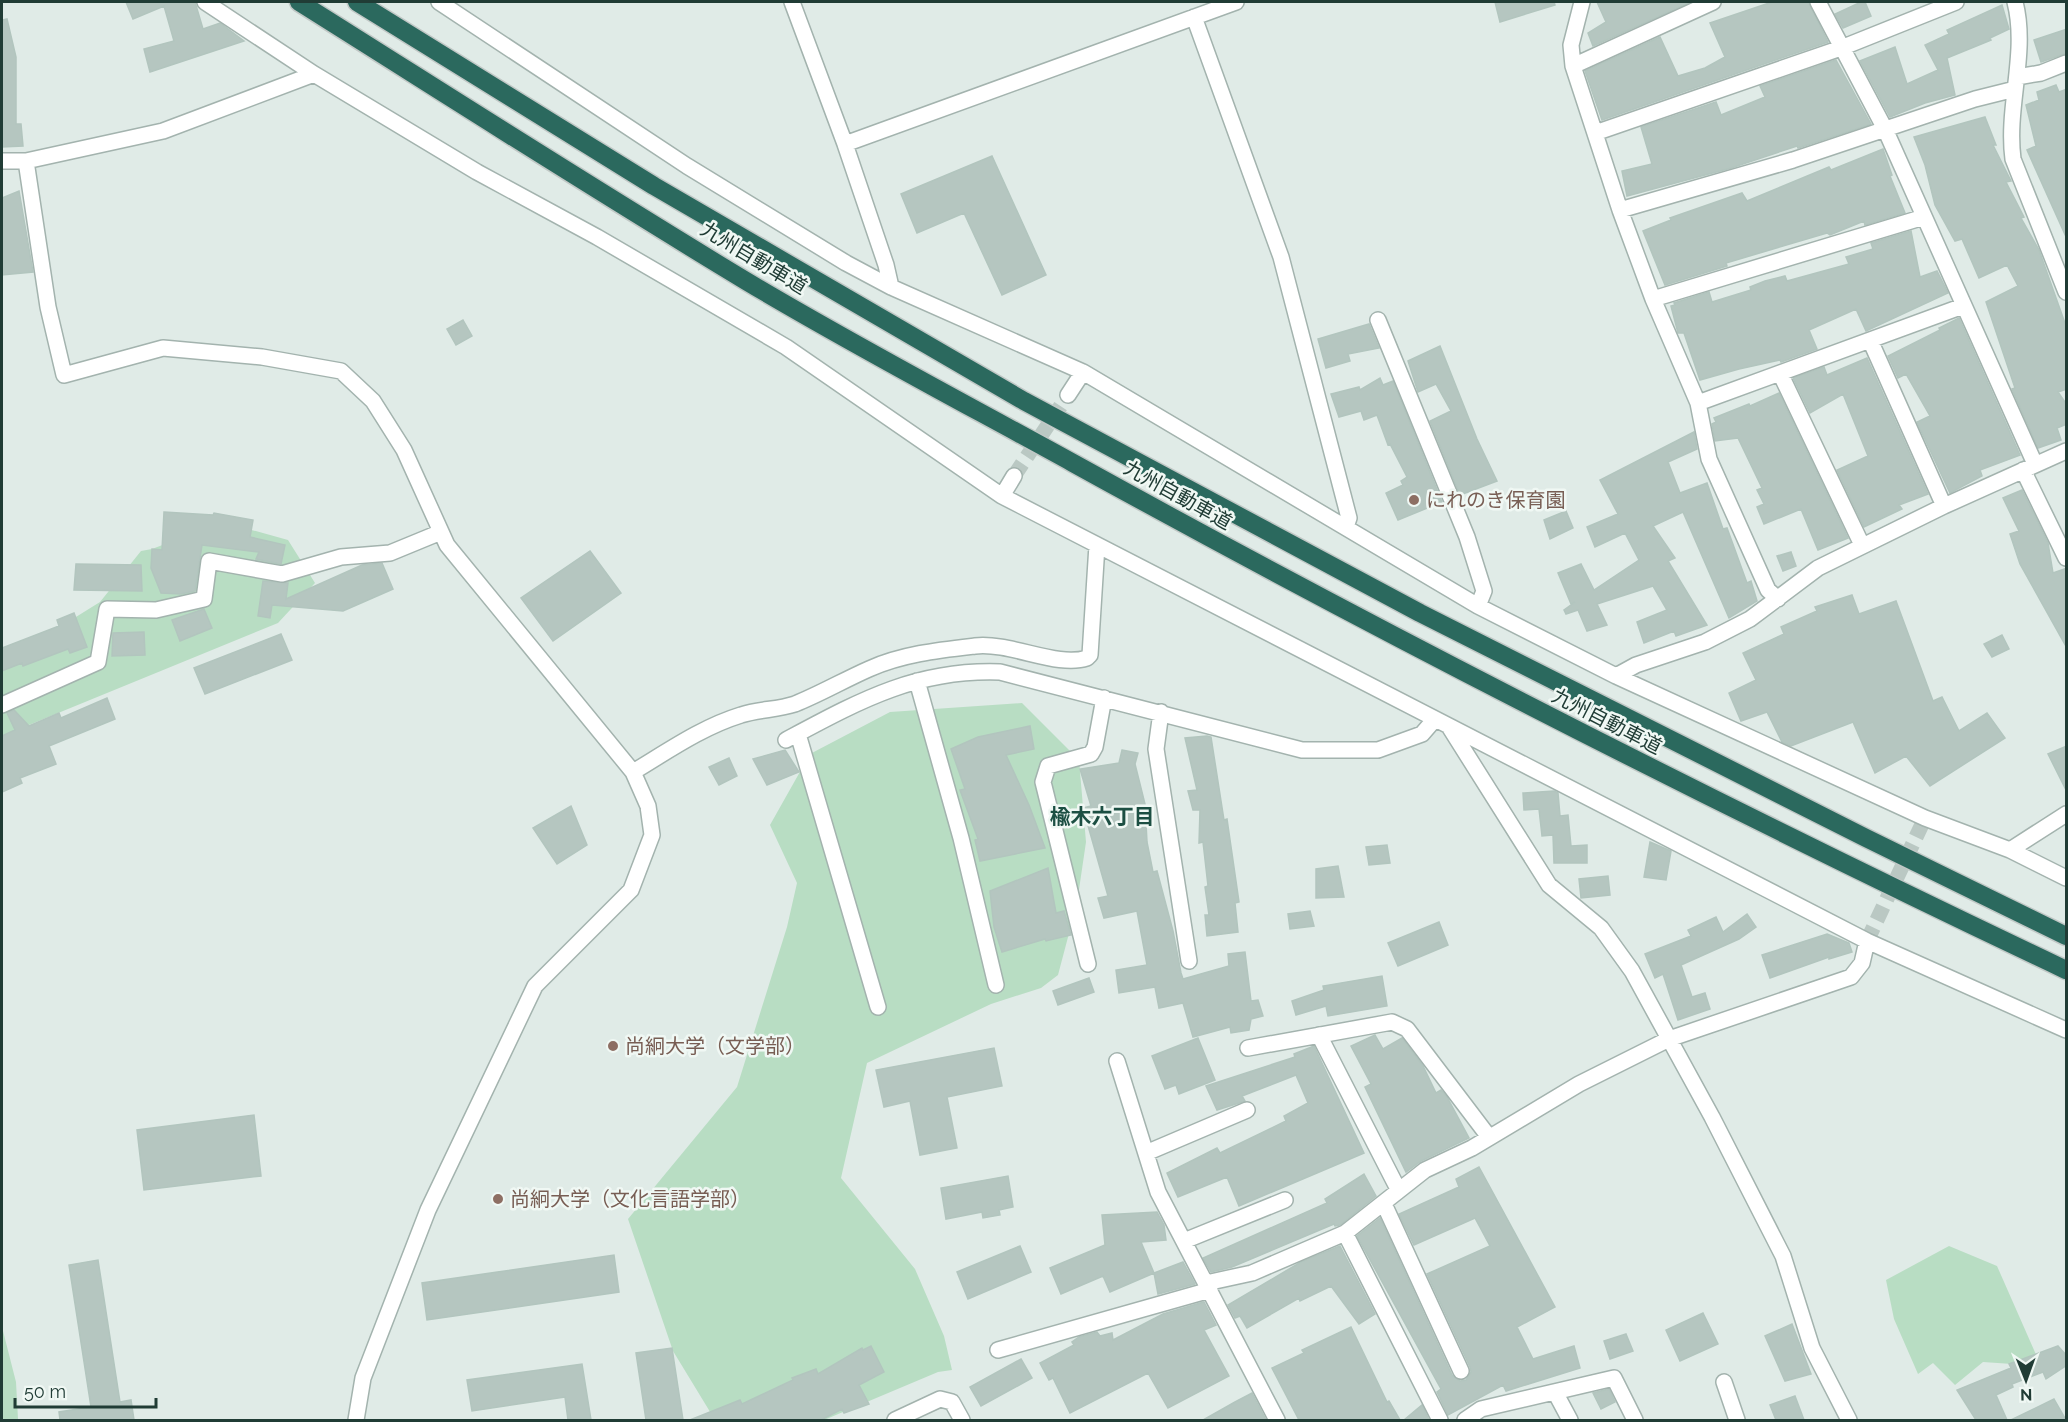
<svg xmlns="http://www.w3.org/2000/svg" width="2068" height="1422" viewBox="0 0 2068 1422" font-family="Raleway,'Noto Sans JP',sans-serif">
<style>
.green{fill:#b8ddc3}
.building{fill:#b5c6c0;stroke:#b2c5be;stroke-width:1.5}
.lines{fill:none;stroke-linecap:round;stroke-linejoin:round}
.street-tunnel{stroke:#bac8c3;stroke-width:15;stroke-dasharray:15 8;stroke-linecap:butt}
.street-casing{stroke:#a3b3ae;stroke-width:18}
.highway-casing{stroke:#c1c8c6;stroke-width:21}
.street{stroke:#fff;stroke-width:15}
.highway{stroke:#2b695e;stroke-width:18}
.education-dot{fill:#8d6e63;stroke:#f0f8f4;stroke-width:2}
.labels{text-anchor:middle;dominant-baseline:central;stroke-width:5;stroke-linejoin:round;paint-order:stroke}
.street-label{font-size:20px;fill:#203c35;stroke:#f0f8f4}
.education-label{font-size:20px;fill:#785e54;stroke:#f0f8f4;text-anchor:start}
.neighbourhood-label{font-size:21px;font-weight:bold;fill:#1c4f43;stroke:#f0f8f4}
</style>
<rect width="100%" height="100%" fill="#e0ebe7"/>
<path class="green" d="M223,522L288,540L315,583L278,623L2,736V663L100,602L141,551L152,549Z
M1022,703L1079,760L1086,842L1077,903L1058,975L1041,988L991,1004L867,1063L841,1178L915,1269L944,1336L952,1370L938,1372L824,1420H715L673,1351L628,1219L737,1087L787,927L797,883L770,825L810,754L890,712Z
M1949,1246L1997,1266L2041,1366L1983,1362L1955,1385L1933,1363L1918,1374L1894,1319L1886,1280Z
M2,1327L16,1382L18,1419L2,1420Z"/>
<path class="building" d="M126,2H195L203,29L220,23L244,41L150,72L144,49L174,41L164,6L133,19Z
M1495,2H1554L1555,5L1500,22Z
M1597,2H1691L1593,46L1588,33L1606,22Z
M1772,2H1808L1828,42L1602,120L1585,71L1660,37L1678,76L1705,68L1725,57L1710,23Z
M1861,2H1865L1871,16L1843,28L1835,14Z
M2002,5L2009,29L1990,38L1991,40L1947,58L1955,95L1925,103L1890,117L1860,61L1895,47L1907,84L1938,70L1925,45L1949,34L1947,30Z
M7,19L16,57V124H21L23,146L2,147V20Z
M2067,29V53L2041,62L2034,40Z
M1836,60L1871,124L1798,148L1797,146L1731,168L1627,196L1622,171L1652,164L1641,127L1716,102L1721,115L1765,97L1760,86Z
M2056,85L2059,92L2067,89V239L2027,150L2036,146L2026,105L2039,100L2037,92Z
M1985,117L1996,145H1993L2011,181L2006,182L2024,217L2021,218L2039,250L2067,329V389L2058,392L2067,405V424L2057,428L2061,440L2038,448L2012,389L2015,388L1986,302L2018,286L2007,265L1979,278L1962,239L1955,241L1935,205L1925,165L1914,137Z
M1883,149L1892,175L1890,176L1905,213L1865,225L1864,221L1830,235L1827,233L1726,263L1727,266L1665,285L1643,231L1671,220L1670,218L1742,193L1747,201L1829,167L1831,170Z
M992,156L1046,275L1002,295L964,213L917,233L901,194Z
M19,191L33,272L2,275V198Z
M1911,231L1920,277L1937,271L1948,293L1866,331L1856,309L1809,330L1817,349L1781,362L1780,360L1739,369L1700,380L1684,333H1678L1671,306L1675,305L1674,303L1709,292L1712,302L1751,290L1750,287L1765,281L1785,276L1787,281L1849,264L1846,257L1873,249L1871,243Z
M1959,318L2020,455L1980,470L1982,476L1950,493L1917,422L1930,416L1906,374L1898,378L1888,356L1940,330L1939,328Z
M463,320L472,336L456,345L447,329Z
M1369,324L1379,348L1348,354L1350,361L1326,368L1318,339Z
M1440,346L1477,439L1497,481L1460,495L1430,421L1451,411L1436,384L1418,392L1408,361Z
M1867,358L1928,494L1899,505L1902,509L1864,527L1837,470L1868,456L1843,394L1810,413L1793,378L1824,367L1827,375Z
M1380,378L1383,385L1393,381L1442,502L1398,520L1386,493L1403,485L1401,481L1407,477L1390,444L1388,445L1377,415L1364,420L1361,411L1339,417L1331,394L1359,387L1360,390Z
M1779,393L1848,538L1818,550L1801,509L1764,524L1757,507L1764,504L1757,490L1762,488L1738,438L1715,441L1712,424L1716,422L1714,418L1749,404L1750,406Z
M1694,432L1697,449L1668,462L1680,493L1707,483L1723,529L1727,528L1747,583L1751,581L1757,601L1729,618L1683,512L1653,526L1675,558L1668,561L1707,625L1676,636L1674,631L1644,643L1637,622L1667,610L1653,586L1597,604L1607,625L1587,631L1578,610L1566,614L1564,610L1575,602L1571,604L1558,573L1581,564L1594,590L1639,560L1625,533L1595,547L1587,527L1618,514L1600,480Z
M2022,490L2048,543L2053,573L2067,568V648L2020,564L2010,534L2019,531L2003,498Z
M1566,511L1573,528L1550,539L1544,520Z
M164,512L213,515L214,513L253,520L250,537L285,545L281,564L256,559L259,552L202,545L195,591L181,594L161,593L151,568L152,549L162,550Z
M590,551L621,593L553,641L521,598Z
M1791,552L1796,566L1783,571L1777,556Z
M382,563L393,589L343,611L272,605L270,618L258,616L263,581L288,583L286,599L362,565Z
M76,564L141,565L142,591L74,590Z
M1852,595L1859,614L1896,601L1933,701L1942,697L1959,731L1987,713L2005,738L1930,786L1906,756L1875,773L1853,722L1791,746L1782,742L1767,712L1741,721L1729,693L1756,680L1743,653L1784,634L1781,627L1817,611L1815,607Z
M204,609L212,628L180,641L172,620Z
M74,613L87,647L70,653L68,649L23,666L22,663L2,671V648L59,626L57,620Z
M144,632L145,655L112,656L113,633Z
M281,634L292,660L205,694L194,668Z
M2002,635L2009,649L1992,657L1984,644Z
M107,698L115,719L49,746L56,764L20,778L22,783L2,792V736L15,730L7,713L14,710L29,726L59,713L61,718Z
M1030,726L1034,749L1006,755L1029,805L1045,848L980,861L975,840L978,839L960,790L965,789L951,749L978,737Z
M1207,736L1211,737L1224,820L1227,819L1239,902L1235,903L1238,932L1207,936L1205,915H1209L1205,887L1208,886L1203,842L1199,843L1200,810H1193L1188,791L1197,790L1185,738Z
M2067,746V792L2048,754Z
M785,750L799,772L767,785L753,759Z
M1122,750L1138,753L1135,764L1145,804L1147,842L1153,872L1157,871L1173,931L1181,973L1183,979L1229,966L1228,954L1245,952L1251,1001L1258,1000L1263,1016L1251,1019L1249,1030L1231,1033L1230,1027L1193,1037L1183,1003L1159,1008L1155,987L1119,993L1116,970L1147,965L1137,911L1104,918L1098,898L1108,896L1083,808L1091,806L1080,769L1119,763Z
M729,758L737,776L719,785L709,767Z
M1554,791L1558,793L1560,816L1568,815L1571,846L1587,845V863H1554L1553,835L1542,836L1539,809L1524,810L1523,793Z
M571,806L587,845L557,864L533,828Z
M1650,842L1671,851L1666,880L1644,877Z
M1387,845L1390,863L1369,865L1366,847Z
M1338,866L1344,897L1316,898V869Z
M1048,868L1056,913L1064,911L1071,935L1046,941L1045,939L1002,952L994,927L990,891Z
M1608,876L1610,895L1581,898L1579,879Z
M1310,911L1314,926L1290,929L1288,914Z
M1747,914L1756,927L1739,939L1681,965L1692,997L1705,993L1710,1009L1678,1020L1663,974L1655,978L1645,954L1691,936L1688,930L1716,917L1723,932Z
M1439,922L1448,945L1398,966L1388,943Z
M1827,934L1849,943L1852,952L1829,959V957L1770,978L1762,955Z
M1382,976L1387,1006L1328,1016L1326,1006L1296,1015L1292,1001L1324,990L1323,986Z
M1089,978L1094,992L1058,1005L1053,991Z
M1375,1035L1383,1049L1402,1038L1423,1066L1436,1093L1441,1090L1447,1097L1469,1138L1421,1161L1406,1172L1365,1087L1371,1084L1351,1046Z
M1198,1038L1215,1080L1179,1094L1176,1085L1165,1089L1152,1056Z
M1314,1046L1364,1153L1239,1206L1227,1177L1178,1197L1167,1173L1217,1148L1220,1153L1286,1121L1284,1116L1308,1103L1296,1075L1242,1096L1245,1101L1217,1110L1206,1086L1295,1057L1294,1054Z
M994,1048L1002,1086L947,1097L957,1148L920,1155L910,1101L884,1107L876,1070Z
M254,1115L261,1176L144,1190L137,1130Z
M1479,1167L1555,1307L1517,1327L1533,1359L1574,1346L1580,1368L1506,1391L1503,1385L1448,1415L1437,1392L1441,1389L1357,1236L1380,1218L1452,1375L1460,1381L1466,1380L1471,1372L1470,1367L1427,1274L1490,1246L1475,1218L1414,1245L1399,1214L1459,1187L1456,1179Z
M1364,1174L1376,1196L1340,1225L1335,1226L1334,1224L1232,1267L1211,1272L1203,1258L1327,1203L1325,1199Z
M1008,1176L1013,1207L999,1210L1000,1215L983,1218L982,1212L946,1219L941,1188Z
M1157,1212L1164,1225L1166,1240L1141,1242L1154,1273L1110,1292L1103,1276L1061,1294L1050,1268L1105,1245L1102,1215Z
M1020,1246L1031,1272L968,1299L957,1272Z
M1340,1246L1375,1314L1359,1324L1331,1286L1300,1301L1299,1298L1247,1328L1240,1316L1235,1318L1228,1305L1301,1262Z
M614,1255L619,1292L427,1320L422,1283Z
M98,1260L120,1402L131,1400L134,1420H60L59,1412L91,1407L69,1265Z
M1183,1262L1195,1284L1158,1294L1154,1273Z
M1204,1302L1216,1325L1204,1330L1229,1376L1168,1408L1148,1373L1070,1413L1053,1378L1049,1380L1040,1363L1074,1345L1072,1342L1079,1337L1097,1332L1100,1336L1112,1333L1113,1340L1163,1314Z
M1703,1313L1718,1344L1680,1361L1666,1330Z
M1792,1324L1811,1374L1785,1381L1765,1336Z
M1351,1327L1387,1402L1389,1401L1400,1420H1299L1272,1368L1304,1353L1302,1350Z
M1626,1334L1633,1351L1610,1359L1604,1341Z
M871,1346L884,1372L859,1385L869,1404L844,1413L842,1409L821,1420H690L740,1400L742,1404L793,1380L792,1378L816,1369L818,1374L862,1348L863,1350Z
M2058,1346L2067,1356V1365L2046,1379L2043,1372L2012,1384L2013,1387L1996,1395L2007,1420H1976L1957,1390L2011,1368L2009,1364Z
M672,1348L683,1420H646L636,1353Z
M1021,1359L1032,1378L981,1406L970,1387Z
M582,1364L591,1420H568L565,1397L472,1411L467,1380Z
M1609,1389L1615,1402L1601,1409L1593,1393Z
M1252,1393L1266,1420H1203L1235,1402Z
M1795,1396L1804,1420H1776L1770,1405Z
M2054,1399L2066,1420H2011Z
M1422,1405L1429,1420H1404Z"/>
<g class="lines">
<path class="street-tunnel" d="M1014,476L1068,395
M1867,941L1925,818"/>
<defs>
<path id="street" d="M205,2L314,74L477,172L597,237L786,347L1002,496L1867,941L2066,1030
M439,2L687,166L846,263L891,287L1083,372L1478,606L1616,676L1925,818L2010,850L2066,878
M792,2L845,144L886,265L891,287
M1713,2L1573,66L1620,210L1653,299L1698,403L1709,459L1768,590L1778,599
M1818,2L1885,129L2035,464
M2015,2C2028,53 2006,107 2013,159L2066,292
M1194,17L1281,257L1349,518L1346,527
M1573,66L1571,45L1582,2
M2017,77L2041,73L2066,63
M1595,133L1841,48L1956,2
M845,144L1236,2
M2,161H26L163,131L314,74
M26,161L48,307L64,375L163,348L262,357L341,371L373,401L404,450L447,545L633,772L648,806L652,835L631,890L535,986L428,1210L363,1378L356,1420
M1620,210L1793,160L1975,99L2015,89
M1653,299L1924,217
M1378,320L1467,537L1484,591L1478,606
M1870,340L1944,506
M1780,373L1862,545
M1068,395L1083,372
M1698,403L1963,306
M2023,470L2066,558
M1002,496L1014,476
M1616,676L1636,665L1705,642L1750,619L1818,568L1944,506L2066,451
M917,681L961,838L996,985
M2,705L98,662L107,609L156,610L204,599L209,561L282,574L341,557L390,553L441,532
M1161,712L1156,749L1189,961
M1450,728L1549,885L1601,928L1632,971L1712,1117L1783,1256L1812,1348L1849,1420
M798,734L878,1007
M786,740C859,701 916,669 1000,672L1302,750H1378L1422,734L1435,719
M633,772C668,751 702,727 741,715C759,709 777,710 795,704C820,694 844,680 869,669C902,654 940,650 975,646C1011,642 1057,668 1087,658L1090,655L1097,545
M2010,850L2066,814
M1088,964L1043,782L1048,766L1091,754L1095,747L1104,698
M1319,1035L1398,1189
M1248,1048L1392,1022L1407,1029L1489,1137
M1117,1061L1158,1192L1277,1420
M1146,1153L1247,1110
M1384,1204L1461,1371
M1345,1233L1440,1420
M1184,1241L1285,1200
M1206,1283L1252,1273L1345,1233L1425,1170L1472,1148L1579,1084L1669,1039L1851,977L1862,963L1867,941
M998,1350L1210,1290
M1724,1382L1737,1420
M1555,1392L1570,1420
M895,1420L940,1399L952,1402L962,1420
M1465,1420L1481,1409L1614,1378L1635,1420"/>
<path id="highway" d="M299,2C447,95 595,190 746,281C853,345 964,403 1073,463C1399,643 1731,811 2066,970
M357,2L654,186L1024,401L1420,613L1866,838L2066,936"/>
</defs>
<use href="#street" class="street-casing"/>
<use href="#highway" class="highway-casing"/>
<use href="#street" class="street"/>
<use href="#highway" class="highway"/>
</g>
<g class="education-dot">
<circle cx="1414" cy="500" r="6"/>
<circle cx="613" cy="1046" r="6"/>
<circle cx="498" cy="1199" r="6"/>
</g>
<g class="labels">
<g class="street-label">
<text transform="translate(754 258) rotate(31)">九州自動車道</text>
<text transform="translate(1178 495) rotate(29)">九州自動車道</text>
<text transform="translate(1607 721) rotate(27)">九州自動車道</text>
</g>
<g class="education-label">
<text x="1426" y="500">にれのき保育園</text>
<text x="625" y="1046">尚絅大学（文学部）</text>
<text x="510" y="1199">尚絅大学（文化言語学部）</text>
</g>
<g class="neighbourhood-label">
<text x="1102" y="816">楡木六丁目</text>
</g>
</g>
<rect width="2068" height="1422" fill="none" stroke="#203c35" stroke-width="6"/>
<g transform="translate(2026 1380) rotate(179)" stroke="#f0f8f4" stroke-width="4.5" paint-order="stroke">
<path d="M0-4.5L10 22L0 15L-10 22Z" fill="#203c35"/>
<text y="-9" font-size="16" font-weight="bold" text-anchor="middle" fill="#203c35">N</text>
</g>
<path d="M15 1398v9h141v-9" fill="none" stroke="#203c35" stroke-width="3"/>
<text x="24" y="1398" font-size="18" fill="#203c35" stroke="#f0f8f4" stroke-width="4.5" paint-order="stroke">50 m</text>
</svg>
